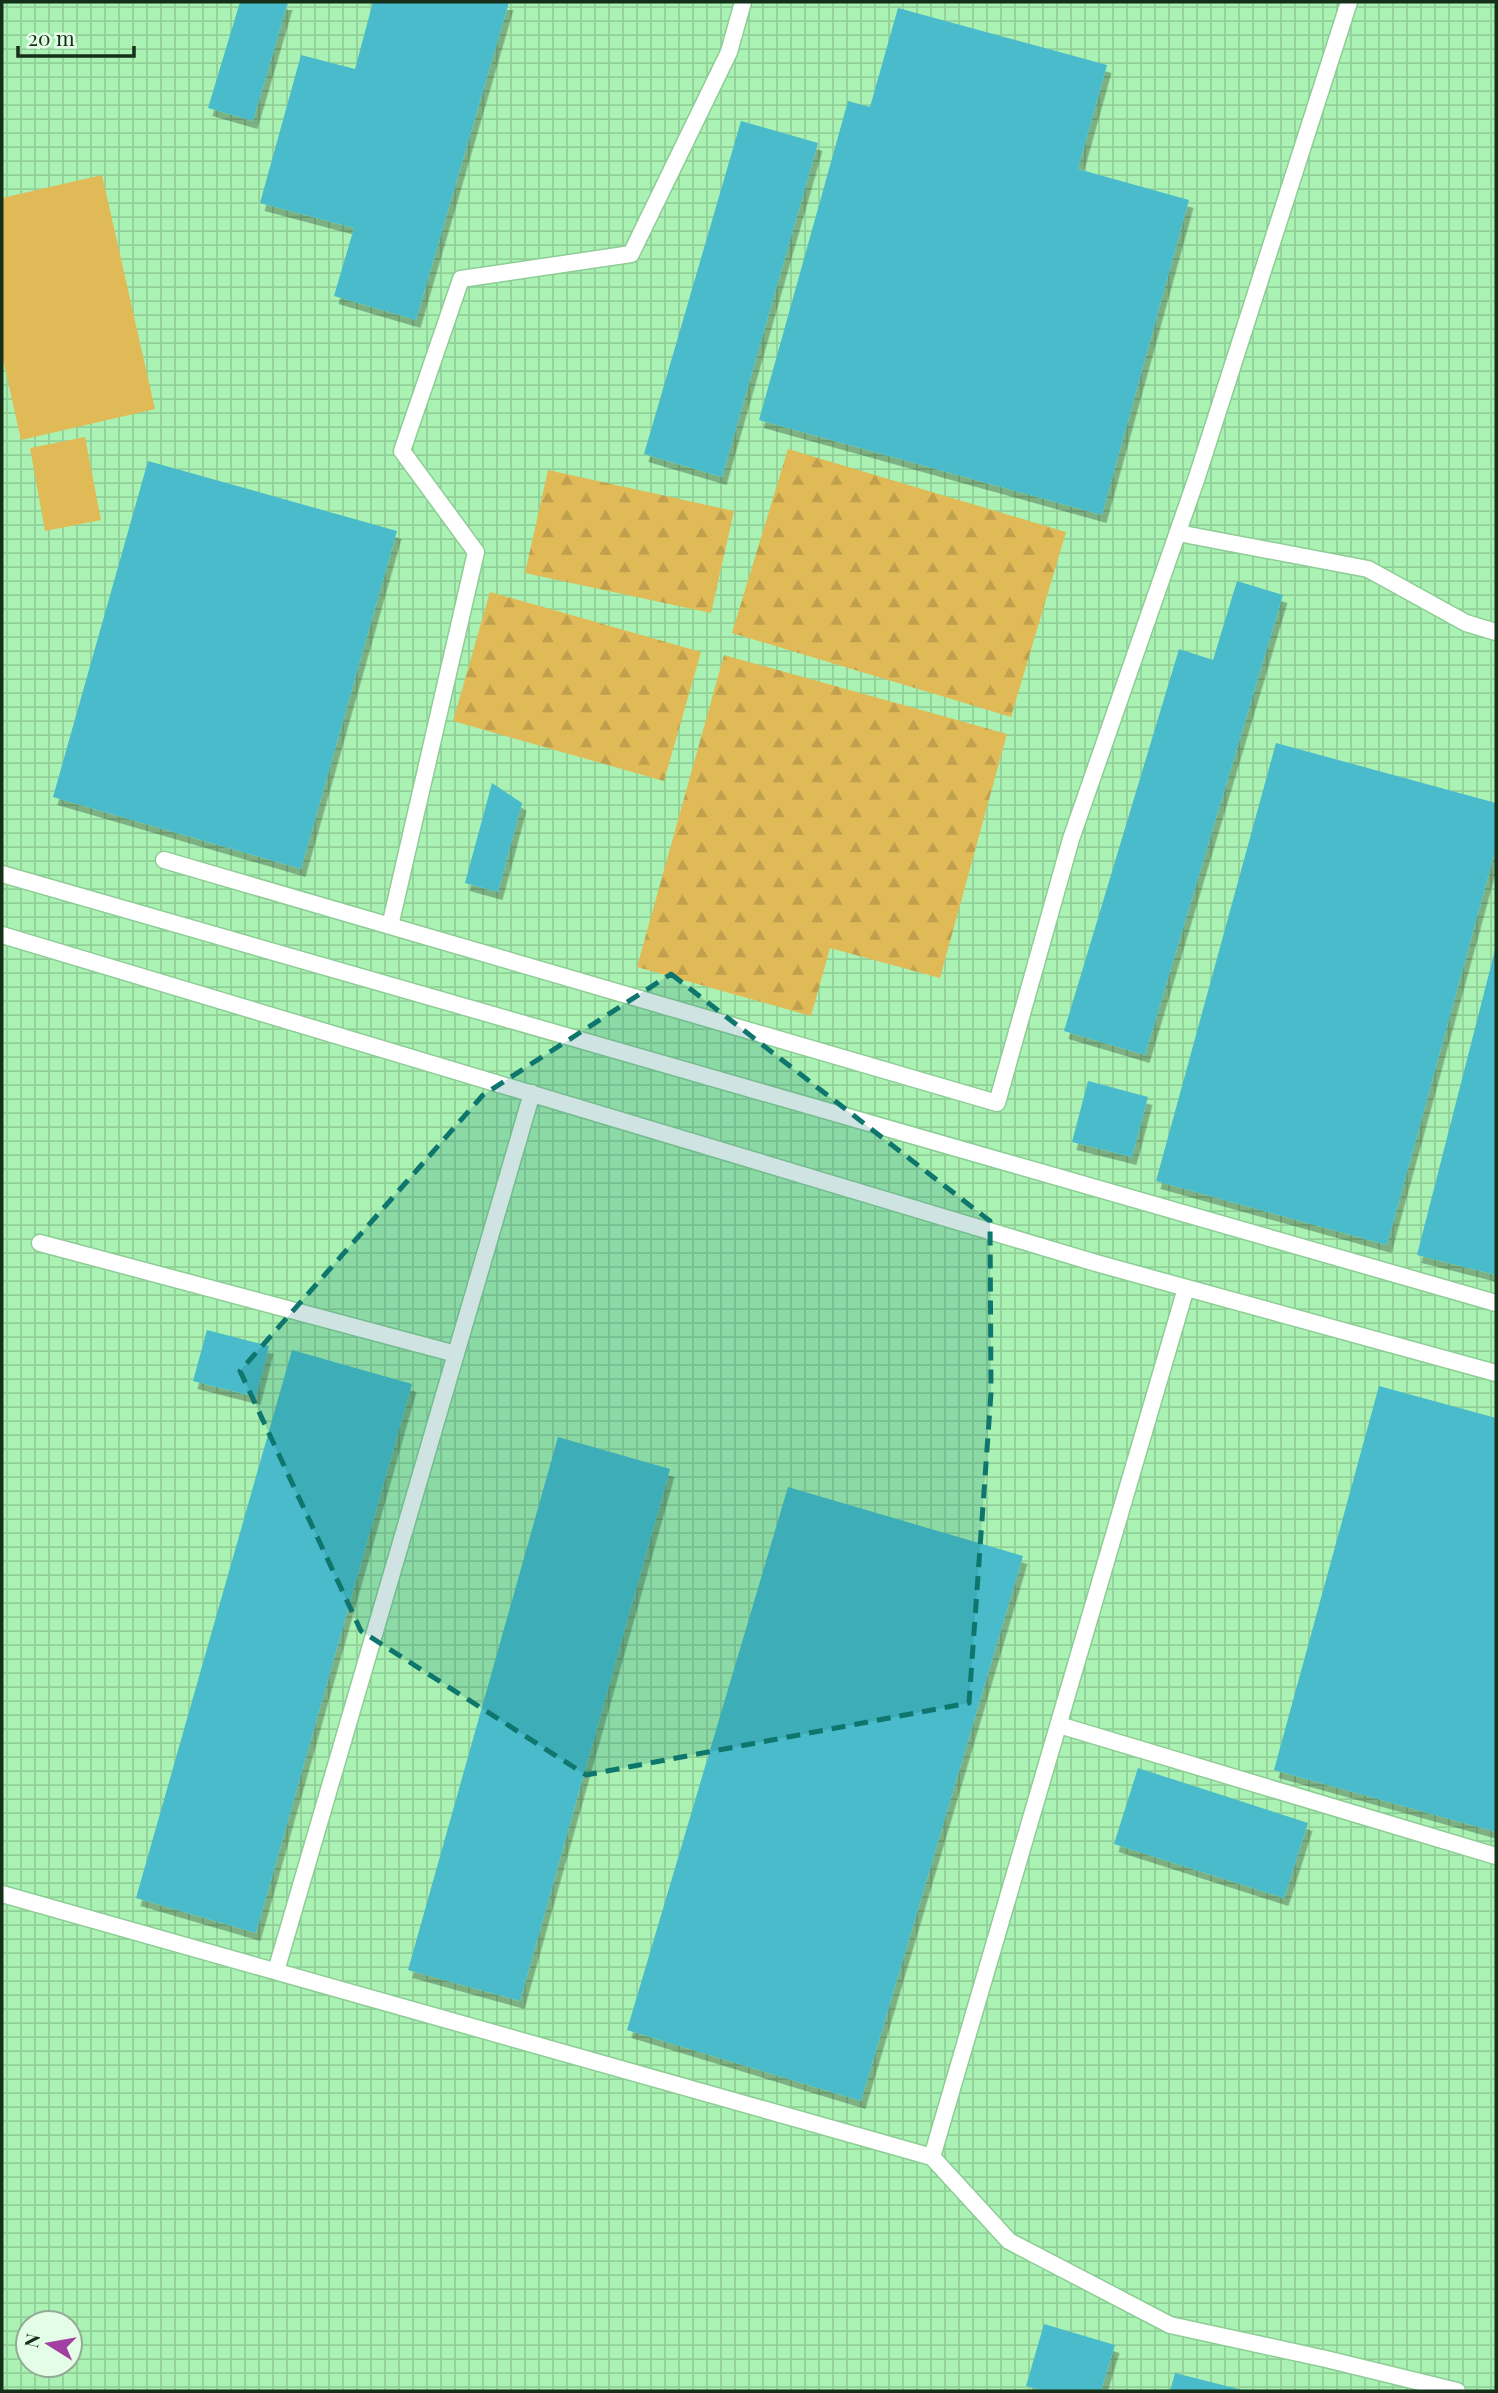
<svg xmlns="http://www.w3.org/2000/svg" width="1498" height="2393" viewBox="0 0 1498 2393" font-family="'Playfair Display',serif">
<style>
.industrial{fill:url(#industrial-grid);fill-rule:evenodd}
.forest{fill:url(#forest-firs)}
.pitch{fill:#e1ba58}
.building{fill:#4abbcb;filter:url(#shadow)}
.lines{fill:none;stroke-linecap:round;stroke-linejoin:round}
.lane-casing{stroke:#8dcd95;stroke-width:19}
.lane{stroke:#fff;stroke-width:16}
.marked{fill:#0f766e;fill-opacity:0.2;stroke:#0f766e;stroke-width:5;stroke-dasharray:14 9;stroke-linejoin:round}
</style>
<defs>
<pattern id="industrial-grid" width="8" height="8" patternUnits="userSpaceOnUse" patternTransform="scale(1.75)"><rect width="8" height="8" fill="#aaf2b3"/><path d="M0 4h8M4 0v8" fill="none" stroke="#91d099"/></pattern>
<pattern id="forest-firs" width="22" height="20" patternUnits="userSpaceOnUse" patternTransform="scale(1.75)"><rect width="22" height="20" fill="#e1ba58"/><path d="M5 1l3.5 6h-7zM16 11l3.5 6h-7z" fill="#c0a04c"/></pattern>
<filter id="shadow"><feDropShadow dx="4.5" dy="8" stdDeviation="0" flood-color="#0004"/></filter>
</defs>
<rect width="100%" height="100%" fill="#b9fbc1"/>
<path class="industrial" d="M2,2H1496V2391H2ZM28,2323H70V2365H28Z"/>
<path class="forest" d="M788,449L1066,532L1011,717L732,633Z
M548,470L734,511L711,613L525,573Z
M490,592L701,652L664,781L453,721Z
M724,655L1007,734L940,978L830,948L811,1016L637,967Z"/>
<path class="pitch" d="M102,175L155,409L21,440L2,355V198Z
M85,437L101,520L45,531L30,448Z"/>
<path class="building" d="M240,2H288L253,121L208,108Z
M373,2H509L416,320L334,296L354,228L260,203L301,55L355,69Z
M898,8L1107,65L1078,169L1189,200L1102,515L759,420L848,101L870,107Z
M741,121L818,143L722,477L644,454Z
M148,461L397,531L301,869L53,797Z
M1237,581L1283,595L1145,1055L1064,1031L1179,649L1213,660Z
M1276,743L1496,803V848L1387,1245L1156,1181Z
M492,783L522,803L498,892L465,883Z
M1495,950H1496V1275L1417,1255Z
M1088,1081L1148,1097L1132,1157L1072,1142Z
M207,1330L269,1346L256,1397L193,1381Z
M292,1350L412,1384L256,1933L136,1898Z
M1379,1386L1496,1418V1832L1274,1770Z
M558,1437L670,1469L520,2001L408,1970Z
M788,1487L1023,1556L861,2101L627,2030Z
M1138,1768L1308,1823L1284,1898L1114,1844Z
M1044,2324L1115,2345L1101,2391H1044L1026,2386Z
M1175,2373L1242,2390L1241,2391H1170Z"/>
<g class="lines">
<defs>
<path id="lane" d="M1178,533L1368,569L1466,623L1496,632
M164,860L997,1103L1071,839L1197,477L1349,2
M2,874L1496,1303
M390,926L476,552L402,451L461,279L631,254L729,52L743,2
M2,935L1096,1263L1496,1373
M40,1243L456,1354
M1059,1725L1496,1856
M2,1894L932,2157L1186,1288
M276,1971L532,1093
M932,2157L1009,2241L1170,2325L1326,2359L1457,2391"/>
</defs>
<use href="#lane" class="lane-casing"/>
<use href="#lane" class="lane"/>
</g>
<path class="marked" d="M671,974L990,1221L991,1393L969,1703L586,1775L361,1631L240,1371L483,1095Z"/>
<rect width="1498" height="2393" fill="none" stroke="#152f19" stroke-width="7"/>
<g transform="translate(49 2344) rotate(281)"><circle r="33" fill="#e4fde6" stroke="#91ab94" stroke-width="2"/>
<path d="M0-5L12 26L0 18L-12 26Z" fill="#a33ea2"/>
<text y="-10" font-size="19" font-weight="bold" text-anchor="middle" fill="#152f19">N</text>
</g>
<path d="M18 46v10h116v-10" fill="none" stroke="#152f19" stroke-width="3.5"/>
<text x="28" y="46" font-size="21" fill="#152f19" stroke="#e4fde6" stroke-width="5" paint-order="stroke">20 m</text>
</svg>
